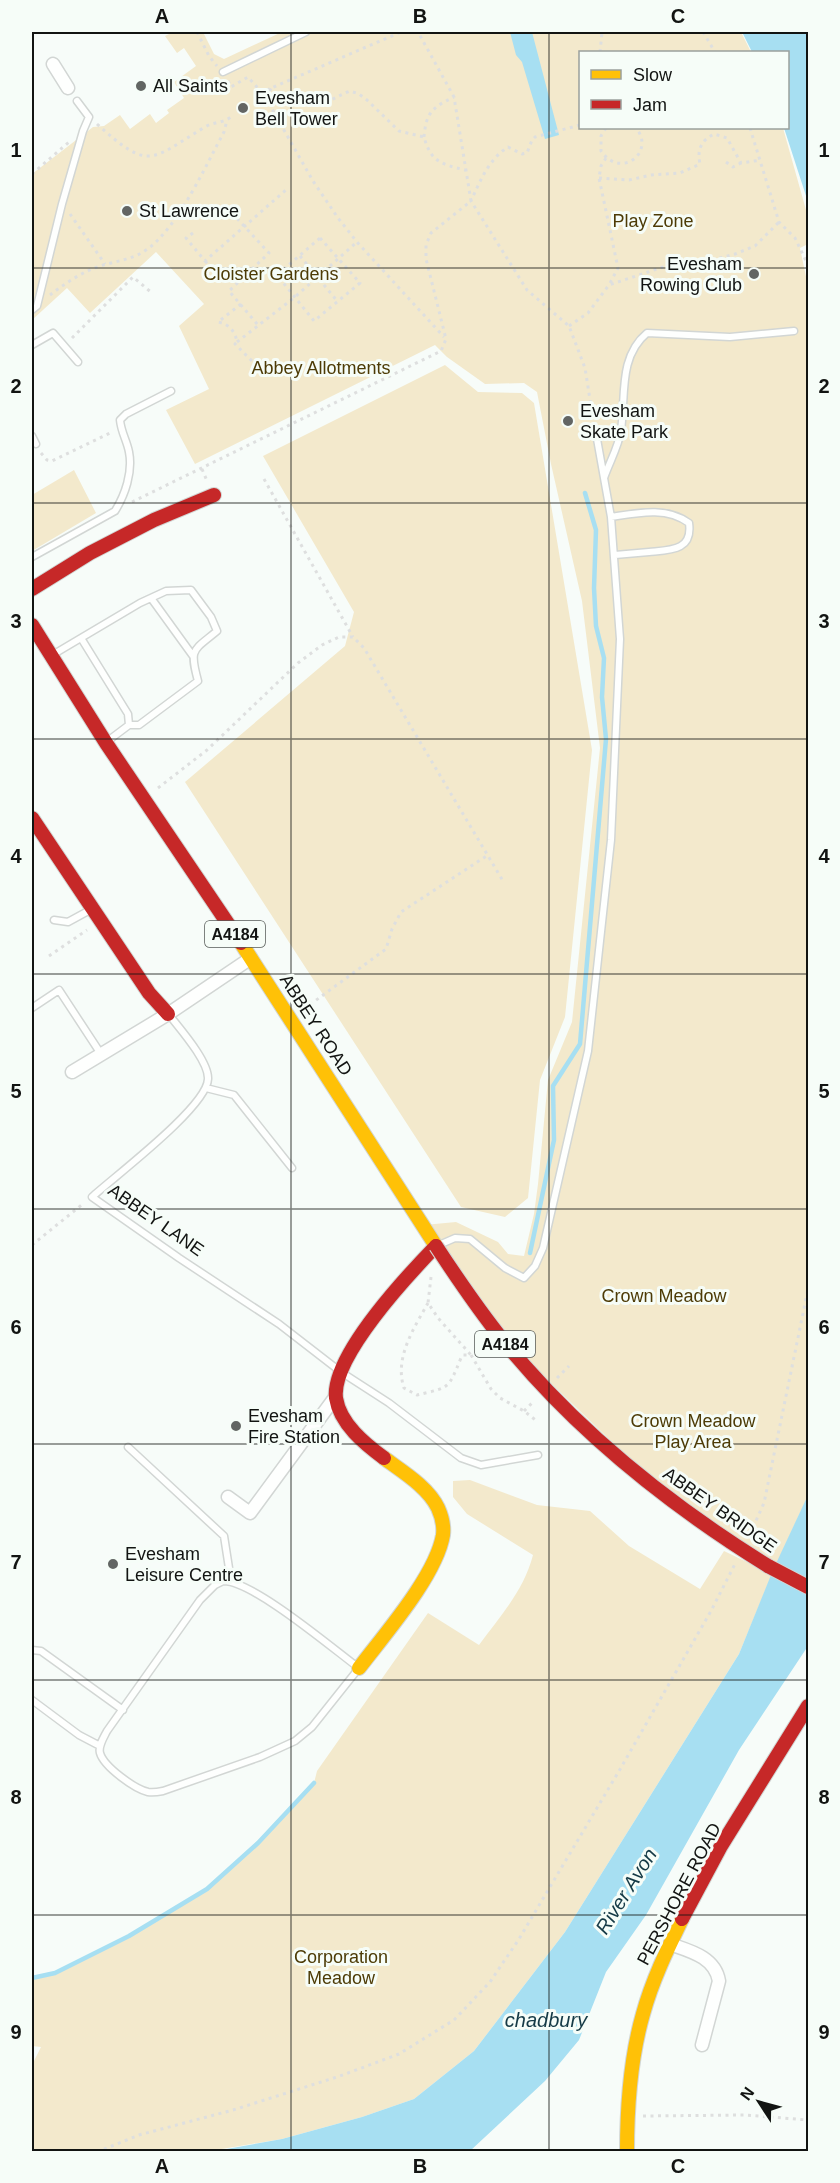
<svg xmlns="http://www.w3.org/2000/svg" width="840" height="2183" viewBox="0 0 840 2183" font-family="Arial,sans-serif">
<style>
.green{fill:#f3e9cc}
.water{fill:#a7dff2}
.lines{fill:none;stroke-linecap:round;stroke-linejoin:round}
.stream{stroke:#a7dff2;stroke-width:4.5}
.lane-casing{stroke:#d2d6d4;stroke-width:9}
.street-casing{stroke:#d2d6d4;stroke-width:15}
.slow-casing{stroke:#d2d6d4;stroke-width:16}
.jam-casing{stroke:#d2d6d4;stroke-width:16}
.path{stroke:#dedfdf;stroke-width:3;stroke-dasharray:3 4.5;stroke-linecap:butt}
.lane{stroke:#fefffe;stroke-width:6}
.street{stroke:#fefffe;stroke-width:12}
.slow{stroke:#ffc107;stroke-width:14}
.jam{stroke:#c62828;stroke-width:14}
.jam-bridge-casing{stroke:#d2d6d4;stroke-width:16;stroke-linecap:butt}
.jam-bridge{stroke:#c62828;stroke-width:14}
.grid{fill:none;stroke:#121412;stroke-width:1.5;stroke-opacity:0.55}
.poi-dot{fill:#626563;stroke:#f6fdf8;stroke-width:2}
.labels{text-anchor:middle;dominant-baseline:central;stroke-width:6;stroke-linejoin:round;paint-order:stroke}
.shield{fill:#f6fdf8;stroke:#565a57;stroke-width:1.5}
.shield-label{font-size:16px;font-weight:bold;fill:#121412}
.poi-label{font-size:18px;fill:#121412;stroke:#f6fdf8;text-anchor:start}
.park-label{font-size:18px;fill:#4d3b06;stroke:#f6fdf8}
.street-label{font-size:18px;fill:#121412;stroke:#f6fdf8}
.water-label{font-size:20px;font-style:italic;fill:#153a46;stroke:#f6fdf8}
.neatline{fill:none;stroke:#121412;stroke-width:2}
.grid-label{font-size:20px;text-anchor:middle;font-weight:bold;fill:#121412}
</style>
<rect width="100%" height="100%" fill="#f7fcf9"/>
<path class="green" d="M173,32H203L214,54L224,59L282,32H741L751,52H580V128H783L808,217V244L800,248L808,286V1488L806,1500L776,1565L683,1510L507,1341L424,1225L456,1222L498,1242L508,1254L524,1256L534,1214L538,1184L548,1080L572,1022L600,748L582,601L551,464L537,392L524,383L485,384L447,357L435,345L195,464L166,410L209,389L179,326L204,304L156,252L90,313L67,288L32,320V174L93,127L104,126L120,115L130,129L150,114L156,123L169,113L167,110L184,98L174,82L196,66L184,48L177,53L165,36Z
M445,365L478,392L522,393L534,403L592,750L565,1017L540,1080L528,1198L505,1217L461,1207L185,782L345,646L354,612L263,456Z
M74,470L96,513L32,551V495Z
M470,1480L537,1505L590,1511L629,1546L700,1589L724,1551L772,1574L739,1654L565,1932L474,2051L414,2099L362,2117L282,2139L210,2151H32V2061H34L41,2047L32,2046V1978L55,1973L129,1936L207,1889L258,1843L314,1783L317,1771L428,1613L479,1645C500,1617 524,1590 533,1555L467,1514L453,1497V1481Z"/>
<path class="water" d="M510,32H532L559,135L545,139L522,62L516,55Z
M742,32H808V202L784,128H788V52H752Z
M808,1495V1646L739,1750L646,1915L606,1972L579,2040L545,2081L470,2151L210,2152L282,2139L362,2117L414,2099L474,2051L565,1932L739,1654L773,1570Z"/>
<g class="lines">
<path class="stream" d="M530,1253L554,1140L553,1086L580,1044L606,739L602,697L604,658L596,626L594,588L596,530L585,493
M32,1978L55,1973L129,1936L207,1889L258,1843L314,1783"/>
<defs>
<path id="lane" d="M223,72L306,32
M32,310L37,306L62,204L83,131L89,117L77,101
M32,345L53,333L78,362
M32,436L36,444
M604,478C609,463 619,446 621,430C626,397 618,357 647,333L730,337L794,331
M611,517C637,513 666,506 689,523C693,551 670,550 649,552C638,553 626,554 615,555
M32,557L115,511C125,495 133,472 129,452C127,441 121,432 120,420L126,414L171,391
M151,598L193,656
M81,638L128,714L129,725L109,740
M54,654L140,603L166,591L191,590L211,617L217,631C193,651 189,648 198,681L139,725H129
M54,920L68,922L90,910
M32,1008L59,990L101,1054
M170,1016C181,1030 209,1062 208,1079C207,1107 115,1176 92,1197L179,1258L279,1324L341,1372L389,1403L461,1458L481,1465L538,1455
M206,1088L234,1095L292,1168
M439,1245L455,1238L470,1239L505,1268L524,1278L535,1266L543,1248L588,1051L611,840L620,639L611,517L597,439
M128,1447L224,1536L231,1581
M223,1581C252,1580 332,1648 359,1668L312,1727L295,1741L260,1757L163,1791C158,1792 153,1793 148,1792C135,1789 104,1767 100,1753C98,1746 104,1737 107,1731L200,1600L215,1585Z
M32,1650L41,1651L123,1710
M32,1700L79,1735L100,1746"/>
<path id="street" d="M53,64L68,88
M72,1072L168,1014L251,958
M228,1497L250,1513L336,1396
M670,1944C690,1951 715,1957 719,1981L702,2045"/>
<path id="slow" d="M241,943L436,1246
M359,1668C384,1635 436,1576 443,1535C444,1527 442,1517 438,1508C428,1487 403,1472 384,1458
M627,2152C627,2105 630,2059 643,2014C652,1981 667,1950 682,1919"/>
<path id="jam" d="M32,589L90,553L154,520L214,495
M32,625L106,743L241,943
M32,818L149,993L168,1014
M384,1458C365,1444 340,1424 336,1398C331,1357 408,1275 436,1246
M768,1566L808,1587
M682,1919L721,1846L808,1706"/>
</defs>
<use href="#lane" class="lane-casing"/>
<use href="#street" class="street-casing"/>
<use href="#slow" class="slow-casing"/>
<use href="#jam" class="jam-casing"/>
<path class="path" d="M197,32L209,56L217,66
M703,32L715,52
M600,52L602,32
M228,81L231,87L248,77L264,95L313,181L338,218L357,242L444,337
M269,89C288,100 306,110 328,101C336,98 342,94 350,91L359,94L367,100L399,131L424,137C431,162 441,164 465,170
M256,101L269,89L401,32
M97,124C150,172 150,160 205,127C213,122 223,123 231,117
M580,125L535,137L532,140L527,153L522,154L508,147C489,159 480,181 471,201L527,290L569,326L585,368L595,431
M606,128L601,136V151C621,180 656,152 636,128
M750,128L779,222L795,238L808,265
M424,137C426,112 433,107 454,97
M606,158L601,166L599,178L618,268L609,285
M726,162L733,167L741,163
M32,174L69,142
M599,178L629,180L651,175L680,173L700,164C697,149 701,141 714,134L727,138L741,163L761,160
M232,213L269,253L229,291L258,325
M70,214L105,264
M193,233L186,238L205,261L287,189
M320,238L360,283L314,321L277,275Z
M300,256L338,302
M205,261L220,277
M50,295C67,282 86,269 107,264C122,260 136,258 149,248C179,225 206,165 224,132L227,120
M241,304L218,322C229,324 235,331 237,342L235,344L256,365
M569,326L588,313L609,285L678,262L713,260L735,254L755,246L779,222
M72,338L133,277L152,293
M237,342L295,297L357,242
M41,453L47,460L52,461L112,432
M202,469L207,481
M264,479L353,637
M132,502L441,351L446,339L426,259V245L431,233L471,201L454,97L418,32
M158,788L207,750L298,663L322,645L339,637H353L364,648L503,881
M49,956L87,930
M304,1009L386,949L392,929L401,912L488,855
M807,1198H808
M32,1245L84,1203
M431,1277L428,1303L438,1318L471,1355
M428,1303C414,1328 394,1358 404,1388L417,1395C451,1387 448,1389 461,1358L463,1355H471L491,1389L500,1398L524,1411L538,1422
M557,1378L569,1366
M524,1411L534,1401
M750,1534L764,1503L808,1289
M643,2116L745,2115L808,2120V2118
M97,2152L139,2135L233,2110L340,2076L399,2054L454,2020L490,1982L519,1939L619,1771L711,1611L735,1564"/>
<use href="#lane" class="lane"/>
<use href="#street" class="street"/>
<use href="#slow" class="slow"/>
<use href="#jam" class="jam"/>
<defs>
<path id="jam-bridge" d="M436,1246C457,1278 478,1309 502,1339C576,1431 668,1504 768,1566"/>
</defs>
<use href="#jam-bridge" class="jam-bridge-casing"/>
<use href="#jam-bridge" class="jam-bridge"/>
</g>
<path class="grid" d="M291,32V2152M549,32V2152M32,268H808M32,503H808M32,739H808M32,974H808M32,1209H808M32,1444H808M32,1680H808M32,1915H808"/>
<g class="poi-dot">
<circle cx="141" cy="86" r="6"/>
<circle cx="243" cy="108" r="6"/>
<circle cx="127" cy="211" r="6"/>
<circle cx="754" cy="274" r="6"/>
<circle cx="568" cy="421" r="6"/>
<circle cx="236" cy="1426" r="6"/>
<circle cx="113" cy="1564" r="6"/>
</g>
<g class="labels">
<g class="shield">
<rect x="205" y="921" width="60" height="26" rx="4.5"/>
<rect x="475" y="1331" width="60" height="26" rx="4.5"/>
</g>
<g class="shield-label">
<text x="235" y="934">A4184</text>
<text x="505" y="1344">A4184</text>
</g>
<g class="poi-label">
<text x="153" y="86">All Saints</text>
<text x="255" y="98">Evesham<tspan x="255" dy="21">Bell Tower</tspan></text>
<text x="139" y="211">St Lawrence</text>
<text x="742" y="264" text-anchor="end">Evesham<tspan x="742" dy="21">Rowing Club</tspan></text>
<text x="580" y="411">Evesham<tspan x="580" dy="21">Skate Park</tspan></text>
<text x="248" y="1416">Evesham<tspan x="248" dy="21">Fire Station</tspan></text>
<text x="125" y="1554">Evesham<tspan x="125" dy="21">Leisure Centre</tspan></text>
</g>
<g class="park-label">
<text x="653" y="221">Play Zone</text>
<text x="271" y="274">Cloister Gardens</text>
<text x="321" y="368">Abbey Allotments</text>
<text x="664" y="1296">Crown Meadow</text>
<text x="693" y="1421">Crown Meadow<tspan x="693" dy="21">Play Area</tspan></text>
<text x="341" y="1957">Corporation<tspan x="341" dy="21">Meadow</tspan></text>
</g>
<g class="street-label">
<text transform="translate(316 1025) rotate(57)">ABBEY ROAD</text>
<text transform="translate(156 1220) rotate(35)">ABBEY LANE</text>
<text transform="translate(720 1510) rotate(35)">ABBEY BRIDGE</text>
<text transform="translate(679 1894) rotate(-62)">PERSHORE ROAD</text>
</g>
<g class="water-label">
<text transform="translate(626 1891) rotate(-58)">River Avon</text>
<text x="546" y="2020">chadbury</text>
</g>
</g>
<rect width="840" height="2183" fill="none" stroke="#f6fdf8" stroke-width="66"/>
<rect x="579" y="51" width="210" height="78" fill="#f6fdf8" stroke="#9ba09c" stroke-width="1.5"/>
<rect x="591" y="70" width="30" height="9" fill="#ffc107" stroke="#9ba09c" stroke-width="1.5"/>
<text x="633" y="81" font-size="18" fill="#121412">Slow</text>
<rect x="591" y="100" width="30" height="9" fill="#c62828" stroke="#9ba09c" stroke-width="1.5"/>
<text x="633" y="111" font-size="18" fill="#121412">Jam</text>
<g transform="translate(759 2102) rotate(306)" stroke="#f6fdf8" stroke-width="4.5" paint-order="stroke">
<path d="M0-4.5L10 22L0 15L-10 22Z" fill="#121412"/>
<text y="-9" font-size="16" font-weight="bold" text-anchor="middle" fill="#121412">N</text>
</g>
<rect x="33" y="33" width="774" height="2117" class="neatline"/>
<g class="grid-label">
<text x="162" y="23">A</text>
<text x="420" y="23">B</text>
<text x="678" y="23">C</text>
<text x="16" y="157">1</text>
<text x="824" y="157">1</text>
<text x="16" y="393">2</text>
<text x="824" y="393">2</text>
<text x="16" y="628">3</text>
<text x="824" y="628">3</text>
<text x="16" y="863">4</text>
<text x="824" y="863">4</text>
<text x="16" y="1098">5</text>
<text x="824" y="1098">5</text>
<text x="16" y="1334">6</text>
<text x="824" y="1334">6</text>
<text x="16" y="1569">7</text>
<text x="824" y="1569">7</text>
<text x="16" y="1804">8</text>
<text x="824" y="1804">8</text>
<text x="16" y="2039">9</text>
<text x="824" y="2039">9</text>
<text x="162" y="2173">A</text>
<text x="420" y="2173">B</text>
<text x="678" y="2173">C</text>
</g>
</svg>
